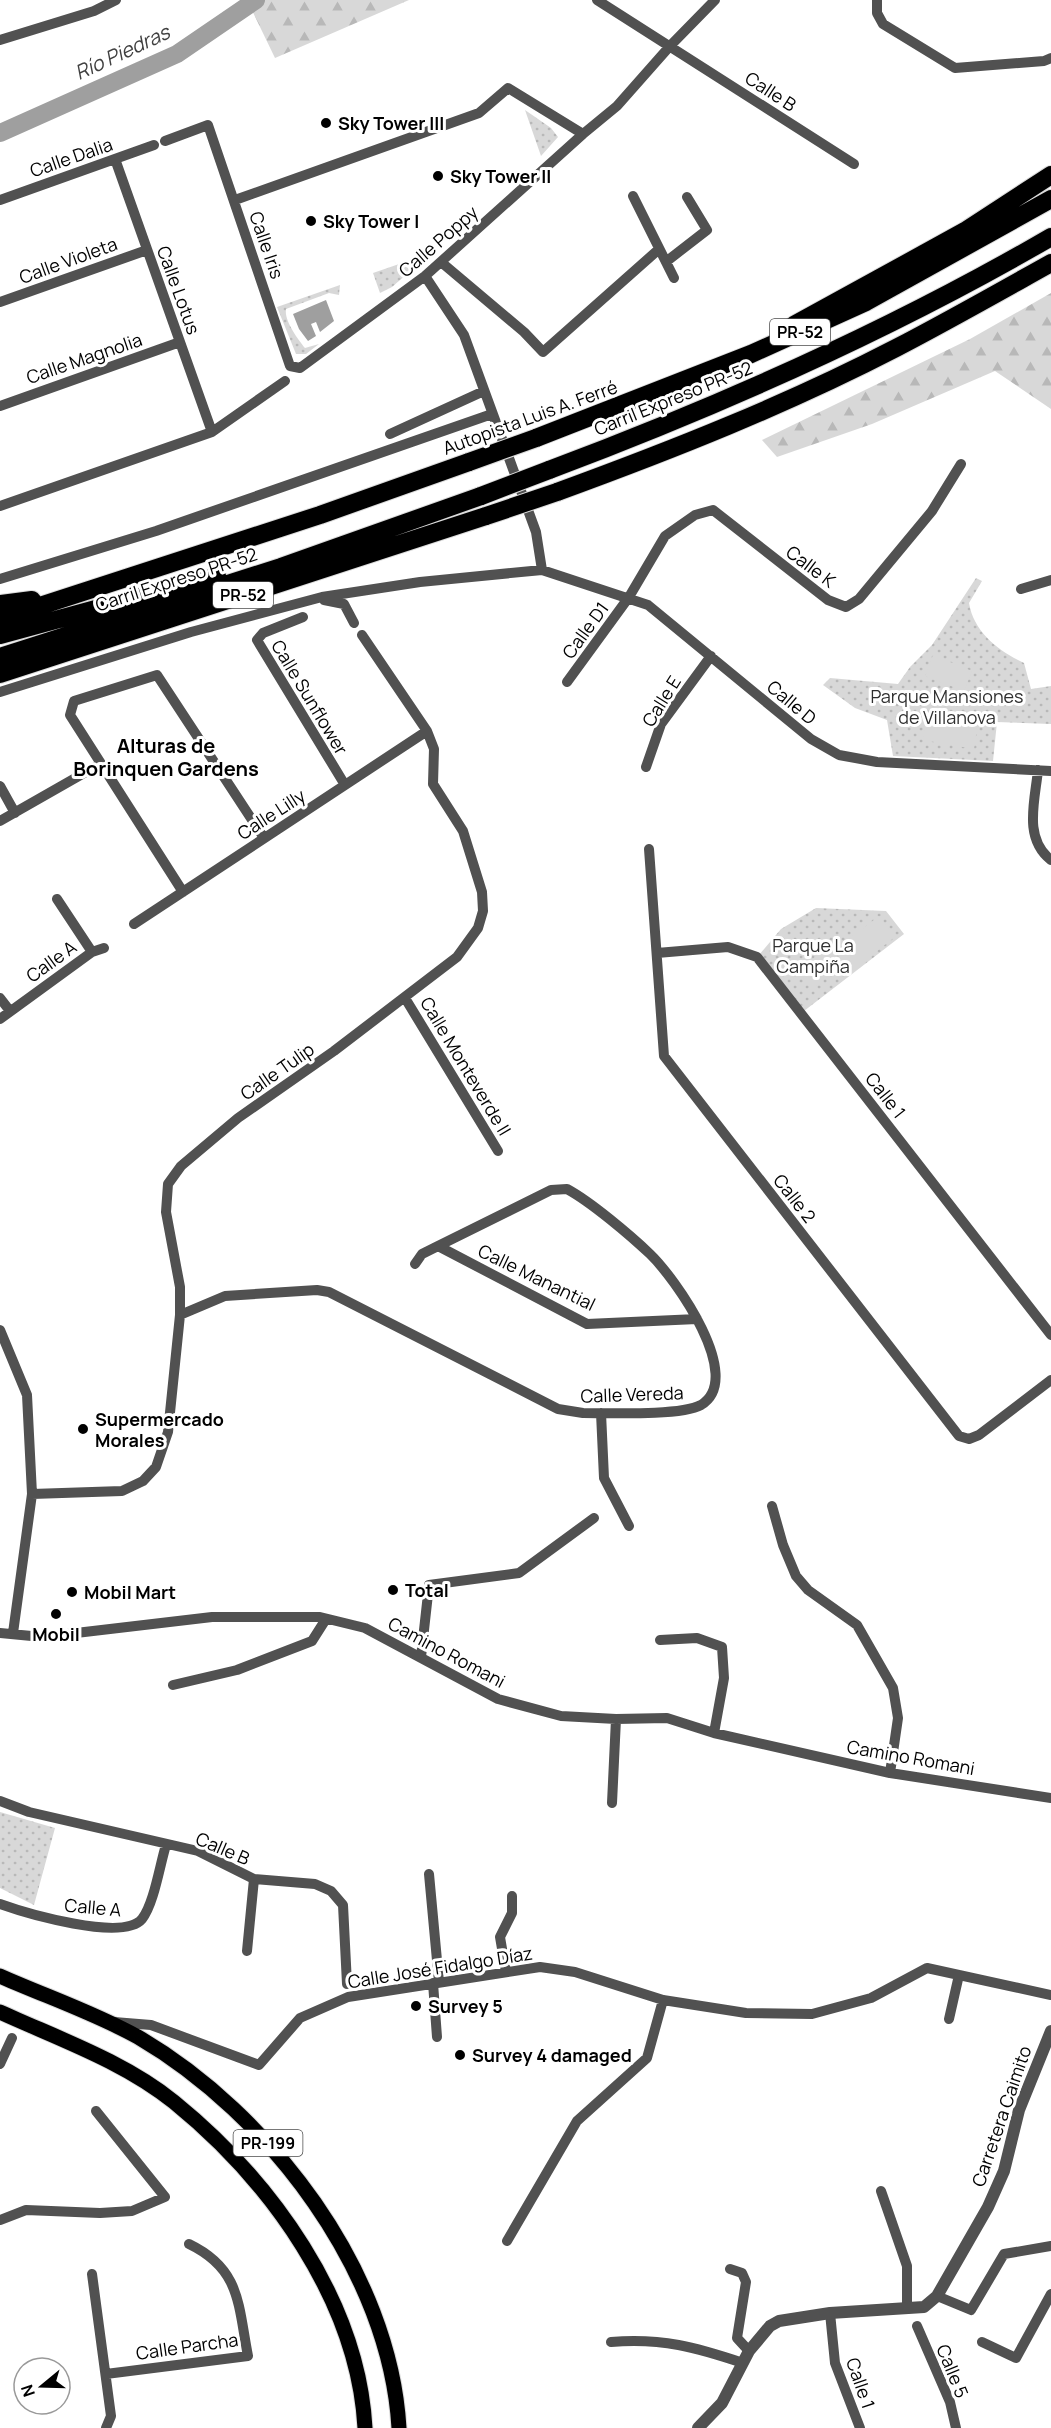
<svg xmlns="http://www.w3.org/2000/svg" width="1051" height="2428" viewBox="0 0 1051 2428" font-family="Manrope,sans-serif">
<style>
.grass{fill:url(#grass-dots)}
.forest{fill:url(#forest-firs)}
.pitch{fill:#d8d8d8}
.water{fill:#9f9f9f}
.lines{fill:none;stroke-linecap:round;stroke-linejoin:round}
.river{stroke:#9f9f9f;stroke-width:18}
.primary-casing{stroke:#dbdbdb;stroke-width:17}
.motorway-casing{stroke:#dbdbdb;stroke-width:20}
.minor{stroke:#515151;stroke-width:10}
.tertiary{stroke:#515151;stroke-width:12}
.primary{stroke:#000;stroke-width:15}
.motorway{stroke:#000;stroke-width:18}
.motorway-bridge-casing{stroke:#dbdbdb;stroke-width:20;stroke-linecap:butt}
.motorway-bridge{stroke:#000;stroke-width:18}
.poi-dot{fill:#000;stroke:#fff;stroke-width:2}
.labels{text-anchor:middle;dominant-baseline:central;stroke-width:6;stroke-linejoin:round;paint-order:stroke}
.shield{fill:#fff;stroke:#4c4c4c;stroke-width:1.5}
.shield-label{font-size:16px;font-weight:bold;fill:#000}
.street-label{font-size:18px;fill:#000;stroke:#fff}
.poi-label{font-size:18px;font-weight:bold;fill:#000;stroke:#fff;text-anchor:start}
.park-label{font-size:18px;fill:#2f2f2f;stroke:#fff}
.water-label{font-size:20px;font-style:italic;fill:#404040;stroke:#fff}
.neighbourhood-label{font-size:20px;font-weight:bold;fill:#000;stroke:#fff}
</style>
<defs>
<pattern id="grass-dots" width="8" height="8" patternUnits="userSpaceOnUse" patternTransform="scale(1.5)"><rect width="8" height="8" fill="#d8d8d8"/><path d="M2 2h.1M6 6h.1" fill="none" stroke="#b8b8b8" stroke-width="1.8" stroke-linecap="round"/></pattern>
<pattern id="forest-firs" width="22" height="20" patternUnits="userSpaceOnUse" patternTransform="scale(1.5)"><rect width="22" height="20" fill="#d8d8d8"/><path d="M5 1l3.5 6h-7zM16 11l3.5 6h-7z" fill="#b8b8b8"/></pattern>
</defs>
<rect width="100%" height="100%" fill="#fff"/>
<path class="grass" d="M525,110L551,128L558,137L541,156Z
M431,253L392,287L380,293L373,273Z
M340,285L339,295L329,293L286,309C284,321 298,339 305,348L319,344L306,354H296L277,307Z
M976,578L982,581L969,603C974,633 999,651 1024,663L1031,689L1051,686V724L997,722L993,761L893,756L887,720L855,708L823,685L830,678L898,684L910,667L932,645Z
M816,908L886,911L904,934L804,1011L759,955L781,929Z
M0,1812L55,1828L34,1905L0,1888Z"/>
<path class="forest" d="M247,0H409L275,58Z
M1051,293V409L995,371L872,424L777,457L762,440L970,339Z"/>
<path class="pitch" d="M933,655L972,671L964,691L925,676Z
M928,714L978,722L974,749L923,740Z
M879,916L895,937L854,969L837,948Z
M829,946L844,964L811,989L797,971Z"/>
<path class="water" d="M326,300L334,321L320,332L316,322L311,324L316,336L308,341L299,329L293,314Z"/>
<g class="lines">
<path class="river" d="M0,133L177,54L256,0"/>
<defs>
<path id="primary" d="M0,1976C45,1996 95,2013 138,2037C270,2114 390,2272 399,2428
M0,2012C59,2039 123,2061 174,2102C270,2180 358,2300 365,2428"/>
<path id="motorway" d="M794,325L965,231L1051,175
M536,438L751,354L866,302L1051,199
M549,470C722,405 891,330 1051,237
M557,492C672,450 786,405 896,348C948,321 999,292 1051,263
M0,604L32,600
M0,619L320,515L469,462
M0,635L217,576
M0,657L281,567L481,496
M0,674L486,516"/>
</defs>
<use href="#primary" class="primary-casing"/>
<use href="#motorway" class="motorway-casing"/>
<path class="minor" d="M597,0L854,164
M877,0V13L883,24L955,68L1044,61L1051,58
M0,40L94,11L116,0
M165,141L208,125L290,366L300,368L425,276L583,134L617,106L670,46L715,0
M115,159L212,432
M633,196L674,278
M0,200L154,145
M235,200L479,113L508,88L583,134
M667,261L707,230L687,197
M441,262L524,332L543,352L658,250
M425,276L464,335L536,532L542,570
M0,302L147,250
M0,406L180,342
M390,434L484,391
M0,506L212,432L285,381
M0,579L156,531L492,414
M1021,589L1051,580
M324,600L344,604L354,623
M303,617L263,633L257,640L345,785
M567,682L629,597L665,536L695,515L713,510L828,600L846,607L859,599L932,511L961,464
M0,692L191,632L322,597L420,582L542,570L648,605L811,739L839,755L877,762L1051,771
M646,767L661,724L711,656
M1038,770C1035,801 1023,838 1051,860
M0,786L15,813
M0,821L100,764
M649,849L664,1056L959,1436L969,1439L979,1435L1051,1380
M183,892L70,715L74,701L157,675L264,838
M57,899L92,952
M134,924L427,731
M657,953L728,947L757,957L1051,1335
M0,998L10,1011
M405,998L498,1151
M0,1019L92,952L104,948
M438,1246L587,1324L697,1319
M180,1315L225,1296L317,1290L329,1292L558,1409L583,1413C609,1413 681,1416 701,1405C746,1378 675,1278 650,1254C630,1235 591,1202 567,1189L551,1190L434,1248L422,1254L415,1264
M0,1330L27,1395L32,1494L13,1633
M601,1413L604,1478L629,1526
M32,1494L122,1491L143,1481L156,1467L168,1432L180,1315V1287L166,1212L168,1184L181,1166L238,1118L334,1051L457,957L478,928L483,911L482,892L463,831L433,784L434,749L427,731L362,635
M772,1506L783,1545L796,1576L808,1590L857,1625L893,1688L898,1718L890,1773
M0,1633L42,1637L212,1617H320L365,1628L498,1699L561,1716L616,1719L667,1718L714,1733L890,1773L1051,1798
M660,1640L697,1638L722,1647L724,1678L714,1733
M421,1657L429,1585L519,1573L594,1518
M173,1685L237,1670L312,1641L326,1619
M0,1801L29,1812L198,1851L254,1879L315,1884L331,1891L343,1905L347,1984
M612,1803L616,1719
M429,1874L439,1982
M0,1904C25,1913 123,1942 142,1919C154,1904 160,1864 166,1845
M247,1951L254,1879
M506,1972L500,1937L512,1913V1896
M433,1983L437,2037
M949,2019L959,1975
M114,2022L151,2025L259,2065L300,2018L348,1997L540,1967L575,1972L663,2000L746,2013L812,2014L871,1998L927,1968L1051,1995
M0,2064L12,2038
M881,2191L907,2266V2309
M0,2220L26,2210L100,2213L132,2211L165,2197L96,2111
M507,2241L577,2121L647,2058L663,2000
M730,2269L742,2273L746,2282L737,2338L749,2351
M92,2274L111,2416L106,2428
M937,2296L971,2310L1004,2254L1051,2246
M830,2313L835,2363L860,2428
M917,2326L950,2402L956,2428
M611,2342C663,2338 695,2347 743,2363
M982,2342L1016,2358L1051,2294
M106,2374L248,2356C238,2305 241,2269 189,2244"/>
<path class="tertiary" d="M698,2428L722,2403L749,2351L770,2326L779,2321L830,2313L924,2307L937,2296L988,2207L1004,2171L1019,2110L1051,2031"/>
<use href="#primary" class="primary"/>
<use href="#motorway" class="motorway"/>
<defs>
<path id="motorway-bridge" d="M469,462L536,438
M481,496L549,470
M486,516L557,492"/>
</defs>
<use href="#motorway-bridge" class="motorway-bridge-casing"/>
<use href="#motorway-bridge" class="motorway-bridge"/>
</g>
<g class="poi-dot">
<circle cx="326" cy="123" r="6"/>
<circle cx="438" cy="176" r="6"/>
<circle cx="311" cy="221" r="6"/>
<circle cx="83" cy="1429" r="6"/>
<circle cx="393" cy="1590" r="6"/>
<circle cx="72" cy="1592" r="6"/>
<circle cx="56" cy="1614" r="6"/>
<circle cx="416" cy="2006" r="6"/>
<circle cx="460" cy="2055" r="6"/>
</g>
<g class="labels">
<g class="shield">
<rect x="770" y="319" width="60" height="26" rx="4.5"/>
<rect x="213" y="582" width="60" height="26" rx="4.5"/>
<rect x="233.5" y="2130" width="69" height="26" rx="4.5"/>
</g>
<g class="shield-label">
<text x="800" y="332">PR-52</text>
<text x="243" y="595">PR-52</text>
<text x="268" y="2143">PR-199</text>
</g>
<g class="street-label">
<text transform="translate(771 91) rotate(33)">Calle B</text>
<text transform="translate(71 157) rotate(-19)">Calle Dalia</text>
<text transform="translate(438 241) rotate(-41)">Calle Poppy</text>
<text transform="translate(267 245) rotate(71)">Calle Iris</text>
<text transform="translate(68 260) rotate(-20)">Calle Violeta</text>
<text transform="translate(179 290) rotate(70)">Calle Lotus</text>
<text transform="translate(84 358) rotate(-19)">Calle Magnolia</text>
<text transform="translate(673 398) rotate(-22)">Carril Expreso PR-52</text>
<text transform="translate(530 417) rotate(-20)">Autopista Luis A. Ferré</text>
<text transform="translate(811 566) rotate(37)">Calle K</text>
<text transform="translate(176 579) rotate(-18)">Carril Expreso PR-52</text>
<text transform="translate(585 630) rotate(-54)">Calle D1</text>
<text transform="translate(310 697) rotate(59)">Calle Sunflower</text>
<text transform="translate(661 701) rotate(-58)">Calle E</text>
<text transform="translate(792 702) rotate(40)">Calle D</text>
<text transform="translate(271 814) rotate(-33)">Calle Lilly</text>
<text transform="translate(51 961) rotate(-36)">Calle A</text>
<text transform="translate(466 1066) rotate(59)">Calle Monteverde II</text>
<text transform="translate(277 1071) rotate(-35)">Calle Tulip</text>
<text transform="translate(886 1095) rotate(52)">Calle 1</text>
<text transform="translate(795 1198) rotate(52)">Calle 2</text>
<text transform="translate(537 1277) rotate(26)">Calle Manantial</text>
<text transform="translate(632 1394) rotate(-2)">Calle Vereda</text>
<text transform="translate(447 1652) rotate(28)">Camino Romani</text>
<text transform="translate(911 1757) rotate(10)">Camino Romani</text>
<text transform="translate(223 1848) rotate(23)">Calle B</text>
<text transform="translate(93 1907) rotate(5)">Calle A</text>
<text transform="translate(440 1967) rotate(-9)">Calle José Fidalgo Díaz</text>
<text transform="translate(1001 2116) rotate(-71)">Carretera Caimito</text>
<text transform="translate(187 2346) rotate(-8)">Calle Parcha</text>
<text transform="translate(953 2371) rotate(68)">Calle 5</text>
<text transform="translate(861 2383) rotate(71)">Calle 1</text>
</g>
<g class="poi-label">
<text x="338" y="123">Sky Tower III</text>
<text x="450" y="176">Sky Tower II</text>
<text x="323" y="221">Sky Tower I</text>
<text x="95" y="1419">Supermercado<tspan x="95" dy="21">Morales</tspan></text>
<text x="405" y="1590">Total</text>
<text x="84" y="1592">Mobil Mart</text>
<text x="56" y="1634" text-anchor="middle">Mobil</text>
<text x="428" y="2006">Survey 5</text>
<text x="472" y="2055">Survey 4 damaged</text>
</g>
<g class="park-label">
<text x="947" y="696">Parque Mansiones<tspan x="947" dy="21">de Villanova</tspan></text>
<text x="813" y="945">Parque La<tspan x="813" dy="21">Campiña</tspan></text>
</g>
<g class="water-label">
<text transform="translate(122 52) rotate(-25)">Río Piedras</text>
</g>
<g class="neighbourhood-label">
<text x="166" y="745">Alturas de<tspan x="166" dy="23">Borinquen Gardens</tspan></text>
</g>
</g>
<g transform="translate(42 2386) rotate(251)"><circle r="28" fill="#ffffff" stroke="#999999" stroke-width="1.5"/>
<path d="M0-4.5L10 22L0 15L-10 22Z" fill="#000000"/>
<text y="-9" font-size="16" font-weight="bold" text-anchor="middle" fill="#000000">N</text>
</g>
</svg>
